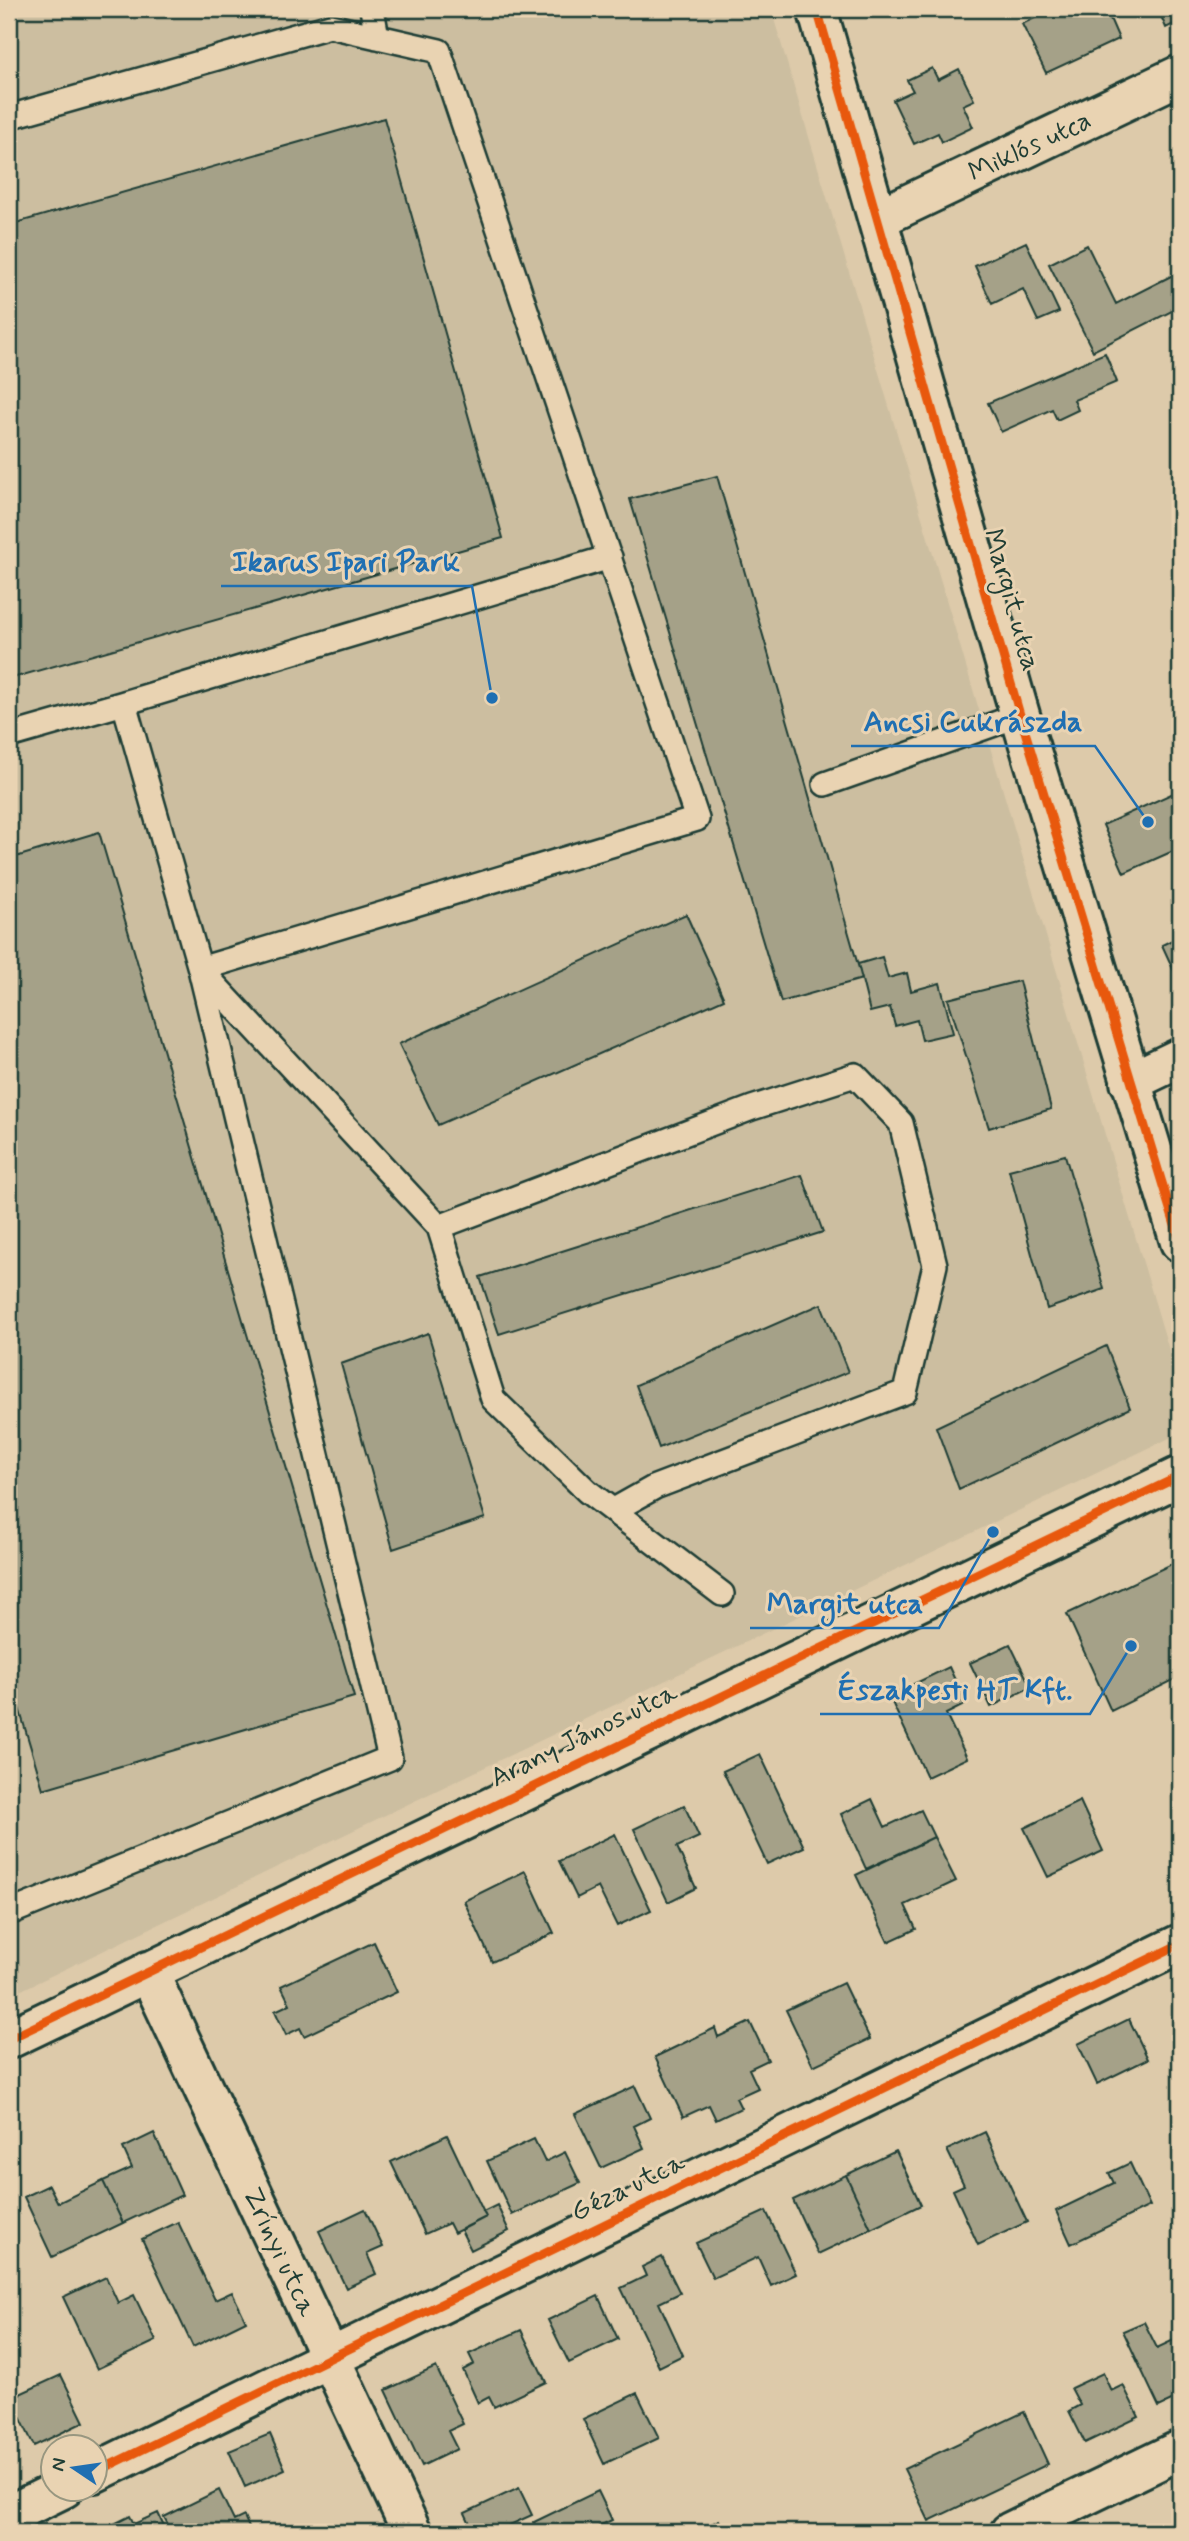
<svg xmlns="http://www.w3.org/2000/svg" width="1189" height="2541" viewBox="0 0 1189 2541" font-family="Mynerve,sans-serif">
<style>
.built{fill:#ccbea0}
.building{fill:#a5a188;stroke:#1f3d34;stroke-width:2}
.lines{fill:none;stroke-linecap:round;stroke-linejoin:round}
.service-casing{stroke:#1f3d34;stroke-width:28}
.minor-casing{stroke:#1f3d34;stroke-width:44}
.tertiary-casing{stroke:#1f3d34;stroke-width:44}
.service{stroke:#e9d3b2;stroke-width:23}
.minor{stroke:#e9d3b2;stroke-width:38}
.tertiary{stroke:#e9d3b2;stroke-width:38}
.cycleway-casing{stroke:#e9d3b2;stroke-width:13}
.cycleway{stroke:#e8590c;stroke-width:9}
.labels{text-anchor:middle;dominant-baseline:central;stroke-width:6;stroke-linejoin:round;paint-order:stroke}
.street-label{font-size:28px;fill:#1f3d34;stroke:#e9d3b2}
.leader{fill:none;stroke:#1f6fb2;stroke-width:2.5}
.callout-dot{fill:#1f6fb2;stroke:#e9d3b2;stroke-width:2.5}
.callout-label{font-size:30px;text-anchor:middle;font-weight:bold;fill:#1f6fb2;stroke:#e9d3b2;stroke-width:6;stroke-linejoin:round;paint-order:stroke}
</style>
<rect width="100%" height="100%" fill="#ddcaaa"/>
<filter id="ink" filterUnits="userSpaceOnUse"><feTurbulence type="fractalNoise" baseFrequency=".0143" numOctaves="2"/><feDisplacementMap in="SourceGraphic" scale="14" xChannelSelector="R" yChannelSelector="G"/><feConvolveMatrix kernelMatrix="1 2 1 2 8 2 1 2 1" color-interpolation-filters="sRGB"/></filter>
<g filter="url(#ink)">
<path class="built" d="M9,9H771L1180,1387V1433L9,1996Z"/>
<path class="building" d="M1054,9H1106L1119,39L1046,73L1022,24Z
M1158,9H1180V21L1166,28Z
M932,68L938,80L959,69L974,100L963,105L973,127L942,142L938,133L914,144L893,100L913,91L907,80Z
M384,118L503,538L9,679V225Z
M1026,242L1059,312L1038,321L1023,289L992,304L975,266Z
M1087,245L1116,304L1177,273L1180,280V307L1093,351L1049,264Z
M1105,353L1117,382L1074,400L1078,410L1057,420L1052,409L1001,432L988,403Z
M717,476L862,979L781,1002L630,499Z
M1180,790V848L1124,873L1103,825Z
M99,832L354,1697L43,1789L9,1674V859Z
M686,914L724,999L438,1125L399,1044Z
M1180,936V984L1162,945Z
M882,957L888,978L907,973L911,991L940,983L953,1033L922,1040L917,1020L895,1026L890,1007L870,1012L858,964Z
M1019,981L1051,1109L989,1128L948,999Z
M1065,1155L1104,1289L1047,1309L1009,1170Z
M802,1175L823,1232L499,1334L480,1277Z
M821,1304L848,1372L659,1448L636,1385Z
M428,1333L485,1518L393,1549L341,1364Z
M1106,1346L1130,1408L959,1489L936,1427Z
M1180,1560V1677L1111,1711L1067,1614Z
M1010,1644L1031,1687L991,1707L970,1663Z
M949,1667L966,1704L946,1714L967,1758L927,1777L889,1696Z
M760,1754L804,1847L767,1864L723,1771Z
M872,1799L885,1827L921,1810L934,1837L866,1869L841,1814Z
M1080,1801L1103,1851L1048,1877L1024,1828Z
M684,1805L699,1837L677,1847L696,1888L668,1902L634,1829Z
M615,1834L651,1910L617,1926L598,1887L577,1898L559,1861Z
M934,1837L956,1881L905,1905L916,1929L888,1942L856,1875Z
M525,1871L554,1933L492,1962L464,1901Z
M374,1942L397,1992L304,2036L300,2028L286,2035L275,2011L290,2004L281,1986Z
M843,1983L870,2039L813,2066L786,2010Z
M1129,2019L1148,2059L1097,2084L1078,2044Z
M750,2022L768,2060L749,2069L758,2088L736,2098L741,2108L716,2120L709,2105L683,2117L655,2057L715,2028L718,2037Z
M635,2086L650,2118L634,2126L644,2148L601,2168L575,2114Z
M985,2132L1027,2222L978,2245L953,2190L964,2185L947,2150Z
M154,2133L182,2195L123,2223L103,2181L132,2168L123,2148Z
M447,2135L486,2217L454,2233L449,2223L425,2234L391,2162Z
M534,2139L545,2162L565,2152L580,2183L512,2215L487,2161Z
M896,2151L921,2205L871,2229L846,2175Z
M1130,2163L1150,2206L1071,2244L1056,2211L1114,2183L1109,2173Z
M846,2175L871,2229L818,2254L793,2200Z
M103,2181L123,2223L52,2257L24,2197L49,2185L58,2203Z
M497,2205L509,2231L471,2250L461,2230L486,2217L483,2212Z
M365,2209L383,2247L367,2254L376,2274L346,2288L319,2231Z
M766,2211L796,2274L771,2286L758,2257L713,2278L696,2243Z
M178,2222L215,2300L232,2292L246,2321L193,2347L142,2239Z
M662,2257L680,2293L659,2303L683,2355L659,2367L621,2288L646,2276L642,2267Z
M106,2277L118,2303L134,2295L156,2341L97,2369L63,2297Z
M598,2296L618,2339L569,2363L548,2320Z
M1144,2322L1157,2348L1180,2337V2397L1159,2407L1123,2331Z
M521,2330L546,2382L494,2407L489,2397L478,2403L463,2370L474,2364L469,2354Z
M436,2367L463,2424L448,2431L457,2449L422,2466L386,2390Z
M1103,2373L1111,2391L1123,2385L1139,2417L1085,2443L1069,2411L1080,2405L1071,2388Z
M61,2375L84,2422L34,2446L11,2398Z
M637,2393L659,2438L604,2464L583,2419Z
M1024,2412L1048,2464L929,2521L904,2469Z
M270,2434L285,2469L245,2487L229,2451Z
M519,2488L532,2515L494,2532H474L465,2513Z
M219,2490L234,2521L244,2516L251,2532H172L164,2517Z
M598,2491L612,2520L599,2526L602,2532H539L534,2522Z
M158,2513L167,2532H111L108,2527L130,2516L134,2524Z
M719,2520L725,2532H694Z"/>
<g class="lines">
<defs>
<path id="service" d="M372,9L377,37
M9,117L330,26L439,51L697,819L200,969L439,1227
M124,703L610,557
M9,736L124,703L200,969L390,1758L9,1913
M825,784L1020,715
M614,1510L655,1487L905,1392L935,1265L901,1123L855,1075L752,1108L439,1227L493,1399L587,1491L722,1594"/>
<path id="minor" d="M817,9L1020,715L1180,1242
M879,218L1180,75
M1130,1082L1180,1058
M148,1971L412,2532
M94,2473L1180,1944
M9,2515L64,2488
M1010,2532L1180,2450"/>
<path id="tertiary" d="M9,2039L1180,1476"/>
</defs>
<use href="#service" class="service-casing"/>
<use href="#minor" class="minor-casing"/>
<use href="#tertiary" class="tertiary-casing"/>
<use href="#service" class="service"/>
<use href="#minor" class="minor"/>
<use href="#tertiary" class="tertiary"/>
<defs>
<path id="cycleway" d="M817,9L1020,715L1180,1242
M9,2039L1180,1476
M94,2473L1180,1944"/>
</defs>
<use href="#cycleway" class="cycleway-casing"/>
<use href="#cycleway" class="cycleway"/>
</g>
</g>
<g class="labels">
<g class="street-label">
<text transform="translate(1030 147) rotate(-25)">Miklós utca</text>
<text transform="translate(1011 600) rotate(74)">Margit utca</text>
<text transform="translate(584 1736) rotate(-26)">Arany János utca</text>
<text transform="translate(628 2188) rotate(-26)">Géza utca</text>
<text transform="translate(279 2252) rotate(65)">Zrínyi utca</text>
</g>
</g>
<path class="leader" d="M492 698L472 586H221M1148 822L1095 746H851M993 1532L939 1628H750M1131 1646L1090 1714H820"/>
<g class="callout-dot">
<circle cx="492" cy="698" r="7"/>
<circle cx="1148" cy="822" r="7"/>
<circle cx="993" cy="1532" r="7"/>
<circle cx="1131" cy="1646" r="7"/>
</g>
<g class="callout-label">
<text x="346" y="571">Ikarus Ipari Park</text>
<text x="973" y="731">Ancsi Cukrászda</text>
<text x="845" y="1613">Margit utca</text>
<text x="955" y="1699">Északpesti HT Kft.</text>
</g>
<rect width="1189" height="2541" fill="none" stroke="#e9d3b2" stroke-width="35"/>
<rect x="18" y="18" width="1154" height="2506" fill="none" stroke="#1f3d34" stroke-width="2.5" filter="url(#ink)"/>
<g transform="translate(74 2468) rotate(283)"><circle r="33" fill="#e9d3b2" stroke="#989780" stroke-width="2"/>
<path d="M0-5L12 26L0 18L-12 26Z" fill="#1f6fb2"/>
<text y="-10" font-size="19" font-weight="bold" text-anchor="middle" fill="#1f3d34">N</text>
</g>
</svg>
